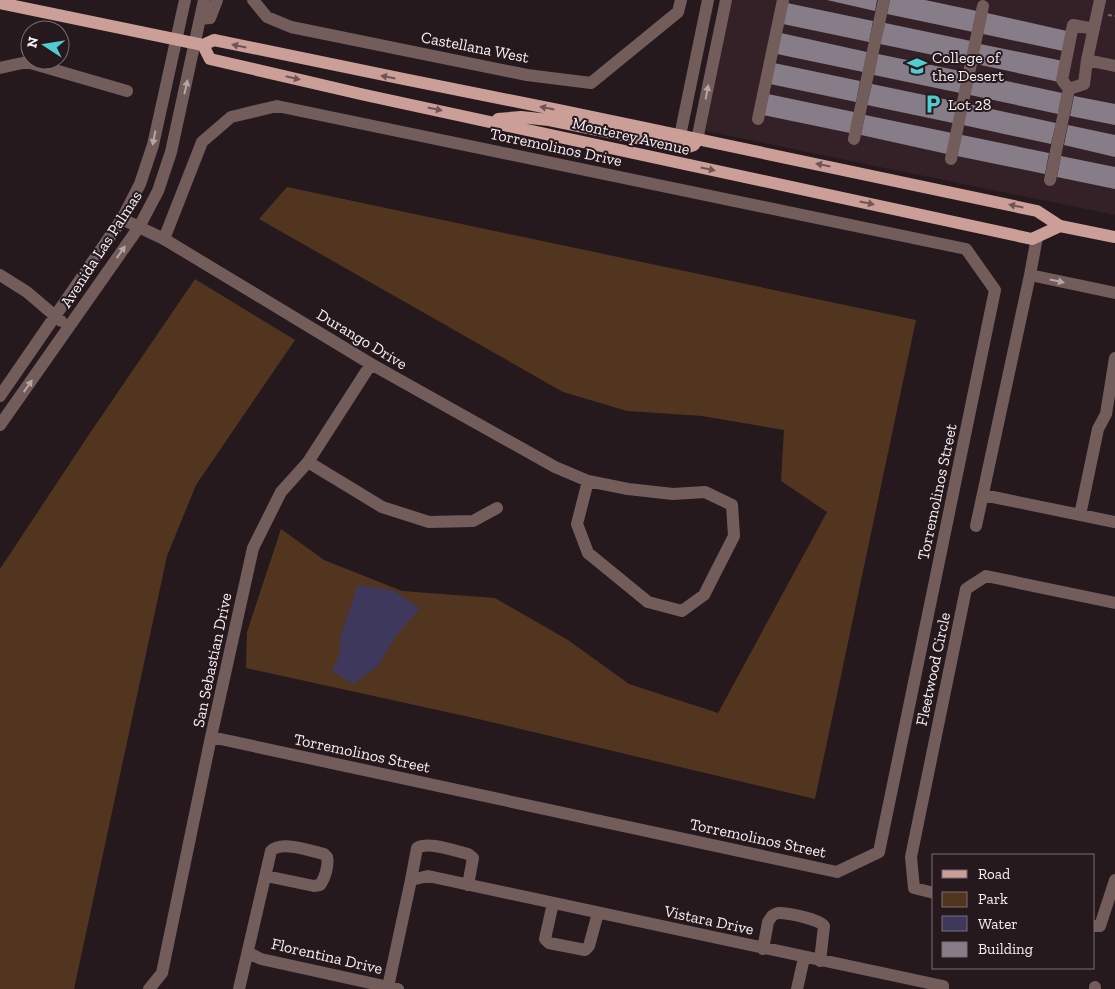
<svg xmlns="http://www.w3.org/2000/svg" width="1115" height="989" viewBox="0 0 1115 989" font-family="'Zilla Slab',serif">
<style>
.built{fill:#342128}
.green{fill:#51351f}
.water{fill:#3f385d}
.building{fill:#877d88}
.lines{fill:none;stroke-linecap:round;stroke-linejoin:round}
.path{stroke:#72676b;stroke-width:2;stroke-dasharray:4 2.5;stroke-linecap:butt}
.minor{stroke:#735d5a;stroke-width:12}
.major{stroke:#cb9e98;stroke-width:12}
.oneway{fill:#705555}
.oneway2{fill:#b6a6a6}
.labels{text-anchor:middle;dominant-baseline:central;stroke-width:4;stroke-linejoin:round;paint-order:stroke}
.street-label{font-size:16px;fill:#f8eff2;stroke:#25191e}
.poi-label{font-size:16px;fill:#f8eff2;stroke:#25191e;text-anchor:start}
</style>
<rect width="100%" height="100%" fill="#25191e"/>
<path class="built" d="M732,0H1115V215L705,131Z"/>
<path class="green" d="M287,187L916,320L815,799L474,718L246,668L247,632L281,529L324,560L402,591L495,598L568,640L629,684L718,713L827,512L781,481L784,430L702,416L627,411L563,392L259,219Z
M195,279L295,340L196,485L167,556L74,989H0V569L88,436Z"/>
<path class="water" d="M358,585L392,590L420,608L396,636L377,667L353,684L332,671L340,653L341,635Z"/>
<path class="building" d="M827,0H877L875,11Z
M890,0H925L977,11L973,32L887,14Z
M787,3L873,21L869,42L783,24Z
M987,13L1067,31L1063,51L983,34Z
M885,23L971,41L967,62L880,44Z
M781,33L867,52L863,72L777,54Z
M980,44L1063,61L1059,82L976,64Z
M878,54L965,72L960,93L874,75Z
M774,63L860,81L856,102L770,84Z
M974,74L1062,93L1058,114L970,95Z
M872,84L958,102L953,123L867,105Z
M768,94L854,112L850,133L763,115Z
M1074,96L1115,104V125L1070,116Z
M968,104L1056,123L1051,144L963,125Z
M865,115L952,133L947,154L861,135Z
M1068,125L1115,135V157L1064,145Z
M962,135L1049,153L1045,174L957,156Z
M1061,156L1115,167V189L1057,177Z"/>
<g class="lines">
<path class="path" d="M1108,15L1115,16"/>
<path class="minor" d="M253,0L267,17L291,27L527,75L591,83L678,12L681,0
M1100,0L1087,60L1115,66
M200,19L210,18L217,0
M0,68L27,62L127,91
M1069,89L1084,84L1087,60
M758,119L783,0
M680,136L708,0
M854,139L884,0
M697,140L726,0
M951,159L983,6
M1050,180L1069,89L1062,80L1073,25L1094,29
M122,219L164,239L371,364L555,467L588,481
M1037,237L1030,275L1115,293
M164,239L202,142L231,117L277,106L966,249L995,290L879,852L837,872L211,737
M0,275L27,292L61,321
M0,396L122,219L140,184L153,145L185,0
M0,425L139,227L158,191L171,152L204,0
M308,462L382,507L429,522L473,521L497,508
M588,481L628,489L673,494L705,492L732,505L734,536L704,595L682,611L648,602L588,553L577,524Z
M983,495L1115,522
M1080,515L1098,429L1106,414L1115,358
M976,526L1030,275
M411,880L417,848C429,841 455,851 468,854L473,858L468,885
M934,893L914,888L911,857L966,589L986,576L1115,603
M553,903L545,939L549,943L585,950L589,946L598,913
M1094,926H1100L1115,880
M763,949L768,922L772,916C773,915 777,913 779,913C788,913 819,919 824,926L820,961
M249,953L261,959L398,989
M388,987L411,880L428,876L943,986V989
M149,989L162,973L211,737L253,548L281,492L308,462L371,364
M239,989L271,851C281,840 310,851 324,854L327,857C329,865 325,878 320,885L314,886L266,876
M797,989L804,958
M1095,989V987"/>
<path class="major" d="M0,3L203,45L214,40C329,64 443,87 558,110C718,143 878,177 1037,211L1060,226L1115,237
M203,45L210,59L365,95L1032,239L1060,226
M498,119L521,117L549,120L677,146L688,147L694,145L697,140"/>
</g>
<defs><path id="oneway-solid" d="M-6-.8H1V-3.2L6.5 0L1 3.2V.8H-6Z" transform="scale(1.25)"/></defs>
<g class="oneway">
<use href="#oneway-solid" transform="translate(239 46) rotate(-168)"/>
<use href="#oneway-solid" transform="translate(388 77) rotate(-169)"/>
<use href="#oneway-solid" transform="translate(293 78) rotate(13)"/>
<use href="#oneway-solid" transform="translate(547 108) rotate(-169)"/>
<use href="#oneway-solid" transform="translate(435 109) rotate(12)"/>
<use href="#oneway-solid" transform="translate(823 165) rotate(-168)"/>
<use href="#oneway-solid" transform="translate(708 169) rotate(12)"/>
<use href="#oneway-solid" transform="translate(867 203) rotate(12)"/>
<use href="#oneway-solid" transform="translate(1016 206) rotate(-168)"/>
</g>
<g class="oneway2">
<use href="#oneway-solid" transform="translate(186 87) rotate(-77)"/>
<use href="#oneway-solid" transform="translate(707 92) rotate(-79)"/>
<use href="#oneway-solid" transform="translate(154 138) rotate(101)"/>
<use href="#oneway-solid" transform="translate(121 252) rotate(-55)"/>
<use href="#oneway-solid" transform="translate(1057 281) rotate(12)"/>
<use href="#oneway-solid" transform="translate(28 386) rotate(-55)"/>
</g>
<defs>
<symbol id="university-bare" viewBox="-9 -9 18 18"><path d="M0-5L7-2L0 1L-7-2ZM-4 1L0 2.5L4 1V4Q0 6-4 4Z" fill="#52ccd0" stroke="#25191e" stroke-width="2.5" paint-order="stroke"/></symbol>
<symbol id="parking-bare" viewBox="-9 -9 18 18"><path d="M-3.5-5.5H1a3.5 3.5 0 0 1 0 7H-1V5.5H-3.5ZM-1-3.4V-.6H.8a1.4 1.4 0 0 0 0-2.8Z" fill="#52ccd0" stroke="#25191e" stroke-width="2.5" paint-order="stroke"/></symbol>
</defs>
<g fill-rule="evenodd">
<use href="#university-bare" x="903" y="52" width="28" height="28"/>
<use href="#parking-bare" x="919" y="90" width="28" height="28"/>
</g>
<g class="labels">
<g class="street-label">
<text transform="translate(475 47) rotate(11)">Castellana West</text>
<text transform="translate(631 136) rotate(13)">Monterey Avenue</text>
<text transform="translate(556 147) rotate(12)">Torremolinos Drive</text>
<text transform="translate(101 249) rotate(-57)">Avenida Las Palmas</text>
<text transform="translate(362 339) rotate(31)">Durango Drive</text>
<text transform="translate(937 492) rotate(-78)">Torremolinos Street</text>
<text transform="translate(212 660) rotate(-78)">San Sebastian Drive</text>
<text transform="translate(933 669) rotate(-78)">Fleetwood Circle</text>
<text transform="translate(362 753) rotate(12)">Torremolinos Street</text>
<text transform="translate(758 838) rotate(12)">Torremolinos Street</text>
<text transform="translate(709 920) rotate(12)">Vistara Drive</text>
<text transform="translate(327 956) rotate(13)">Florentina Drive</text>
</g>
<g class="poi-label">
<text x="932" y="57">College of<tspan x="932" dy="18">the Desert</tspan></text>
<text x="948" y="104">Lot 28</text>
</g>
</g>
<rect x="932" y="854" width="162" height="115" fill="#25191e" stroke="#796f73"/>
<rect x="942" y="870" width="25" height="8" fill="#cb9e98" stroke="#796f73"/>
<text x="978" y="879" font-size="15" fill="#f8eff2">Road</text>
<rect x="942" y="892" width="25" height="15" fill="#51351f" stroke="#796f73"/>
<text x="978" y="904" font-size="15" fill="#f8eff2">Park</text>
<rect x="942" y="916" width="25" height="15" fill="#3f385d" stroke="#796f73"/>
<text x="978" y="929" font-size="15" fill="#f8eff2">Water</text>
<rect x="942" y="942" width="25" height="15" fill="#877d88" stroke="#796f73"/>
<text x="978" y="954" font-size="15" fill="#f8eff2">Building</text>
<g transform="translate(45 45) rotate(282)"><circle r="24" fill="#25191e" stroke="#796f73"/>
<path d="M0-4L9 19L0 12L-9 19Z" fill="#52ccd0"/>
<text y="-8" font-size="14" font-weight="bold" text-anchor="middle" fill="#f8eff2">N</text>
</g>
</svg>
